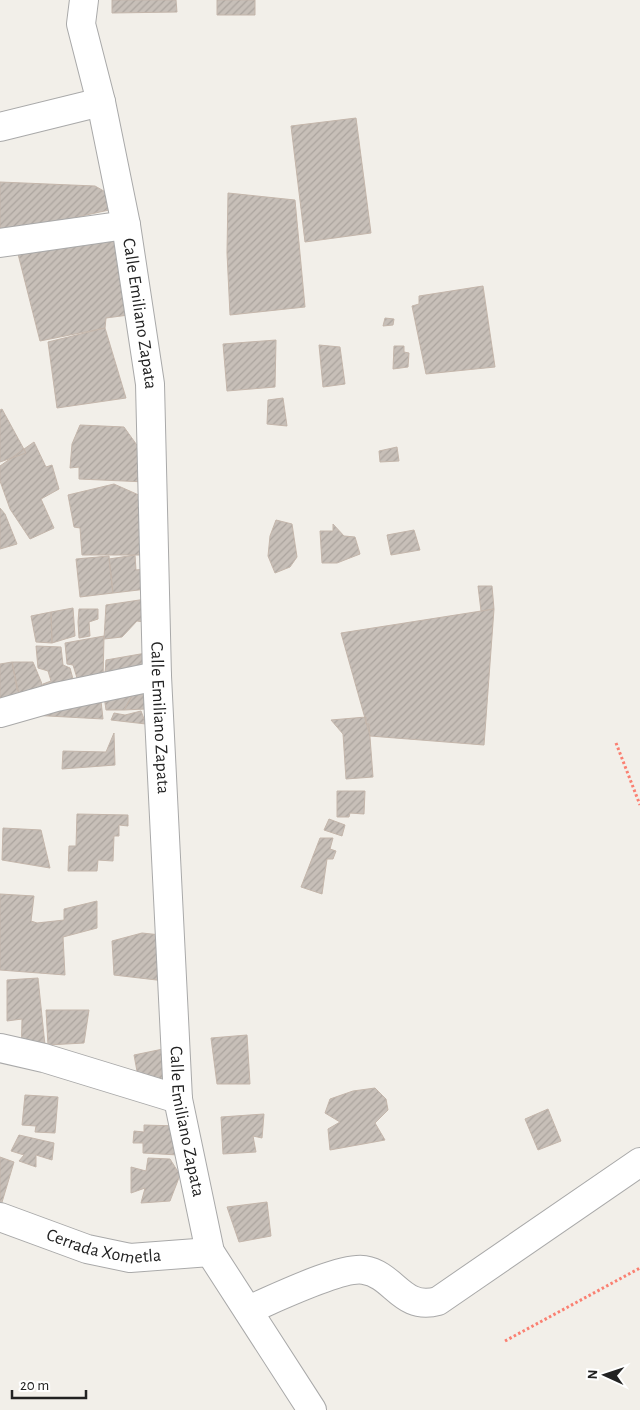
<svg xmlns="http://www.w3.org/2000/svg" width="640" height="1410" viewBox="0 0 640 1410" font-family="'Alegreya Sans',sans-serif">
<style>
.building{fill:url(#building-hatch);stroke:#c4b6ab}
.lines{fill:none;stroke-linecap:round;stroke-linejoin:round}
.minor-casing{stroke:#a9a9a9;stroke-width:30}
.path{stroke:#fa8072;stroke-width:3;stroke-dasharray:2.5 2.5;stroke-linecap:butt}
.minor{stroke:#fff;stroke-width:28}
.labels{text-anchor:middle;dominant-baseline:central;stroke-width:4;stroke-linejoin:round;paint-order:stroke}
.street-label{font-size:18px;fill:#222;stroke:#fff}
</style>
<defs>
<pattern id="building-hatch" width="6" height="6" patternUnits="userSpaceOnUse" patternTransform="scale(1.25)"><rect width="6" height="6" fill="#c7bfb8"/><path d="M-1 1l2-2M0 6l6-6M5 7l2-2" fill="none" stroke="#aba49e"/></pattern>
</defs>
<rect width="100%" height="100%" fill="#f2efe9"/>
<path class="building" d="M112,0H176L177,12L112,13Z
M217,0H255V15H217Z
M356,118L371,233L305,242L291,126Z
M0,182L95,186L109,194V210L0,234Z
M228,193L295,200L305,307L230,315L227,253Z
M124,229L136,314L106,318L105,328L40,341L17,250Z
M483,286L495,367L426,374L412,306L419,304V296Z
M385,318L394,319L393,325L383,326Z
M105,328L126,398L57,408L48,342Z
M276,340L275,387L227,391L223,344Z
M319,345L340,347L345,384L323,387Z
M394,346H404V352L409,353L408,367L393,369Z
M283,398L287,426L267,424L268,400Z
M2,409L26,453L0,462V410Z
M80,425L124,427L144,455L146,482L79,479V467L70,468L72,444Z
M34,442L46,467L52,465L59,489L41,499L54,528L30,539L10,509L0,481V466Z
M397,447L399,461L380,462L379,451Z
M114,484L141,496L154,555H82L80,528L74,527L68,495Z
M0,508L5,514L17,544L0,549Z
M276,520L292,524L297,557L290,567L275,573L268,556L270,536Z
M333,524L344,536L355,537L360,554L337,563H322L320,531H333Z
M414,530L420,550L391,555L387,535Z
M135,555L136,570L146,569L147,589L113,593L109,559Z
M109,556L113,593L80,597L76,559Z
M478,586H492L494,609L481,611Z
M146,599L144,622L137,621L122,637L104,639L106,605Z
M73,608L75,636L52,643L51,612Z
M79,609H98V619L89,622L90,636L79,638L78,622Z
M494,609L484,745L370,736L341,633Z
M51,612L52,643L36,642L31,616Z
M104,636L103,681H69L77,678L73,665L67,664L65,643Z
M36,646L61,647L63,665L70,668L73,679L65,680V691L47,696L43,684L51,681L48,671L38,668Z
M146,653L143,679L105,674L106,660Z
M12,662H33L47,696L21,693L17,690Z
M12,662L21,703L0,709V664Z
M144,690L145,709L124,710L133,694Z
M100,692L103,719L12,714Z
M133,694L124,710H106L104,696Z
M141,711L146,724L111,720L114,713L125,715Z
M366,717V724H369L373,777L346,779L343,734L331,720Z
M114,733L115,765L62,769L63,751L106,752Z
M337,791H365L364,814L350,813L349,817H337Z
M77,814L128,815V826L119,825V836H114L113,861L98,860L97,871H68L69,846H76Z
M329,819L345,825L342,836L324,830Z
M3,828L41,830L50,868L2,860Z
M320,838H333L330,849L336,851L333,859H327L322,894L301,887Z
M0,894L34,896L31,921L37,923L64,920V909L97,901V928L63,937L65,975L0,970Z
M142,933L161,935L165,981L114,975L112,941Z
M38,978L45,1045L21,1061L22,1019L7,1021V980Z
M46,1010H89L84,1043L48,1045Z
M247,1035L250,1084H217L211,1038Z
M163,1049L169,1078L159,1086L139,1082L134,1055Z
M375,1088L386,1099L388,1110L375,1123L385,1140L330,1150L328,1129L340,1122L325,1113L330,1099L353,1091Z
M25,1095L58,1097L55,1133L35,1132L36,1126L22,1125Z
M548,1109L561,1141L538,1150L525,1119Z
M264,1114L262,1138L253,1136L256,1152L223,1154L221,1117Z
M144,1125L179,1126L178,1155L143,1153V1143H133L134,1131L144,1132Z
M19,1135L54,1143L52,1160L36,1155V1167L19,1161L24,1155L11,1151Z
M0,1157L14,1162L0,1209Z
M148,1158L170,1159L180,1175L170,1201L141,1203L145,1188L131,1193V1167L146,1171Z
M267,1202L271,1236L239,1242L227,1207Z"/>
<g class="lines">
<defs>
<g id="minor">
<path id="s1" d="M84,0L81,24L101,102L126,225L150,384L157,676L178,1099L210,1252L312,1410"/>
<path d="M0,127L101,102"/>
<path d="M0,243L126,225"/>
<path d="M0,713L56,697L157,676"/>
<path d="M0,1048L44,1058L178,1099"/>
<path id="s2" d="M0,1217L87,1249L130,1258L210,1252"/>
<path d="M248,1310C272,1300 341,1266 364,1270C395,1275 401,1311 438,1301L640,1162"/>
</g>
</defs>
<use href="#minor" class="minor-casing"/>
<path class="path" d="M616,743L640,805
M505,1341L640,1268"/>
<use href="#minor" class="minor"/>
</g>
<g class="labels">
<g class="street-label">
<text stroke="none"><textPath href="#s1" startOffset="320">Calle Emiliano Zapata</textPath></text>
<text stroke="none"><textPath href="#s1" startOffset="725">Calle Emiliano Zapata</textPath></text>
<text stroke="none"><textPath href="#s1" startOffset="1130">Calle Emiliano Zapata</textPath></text>
<text stroke="none"><textPath href="#s2" startOffset="109">Cerrada Xometla</textPath></text>
</g>
</g>
<g transform="translate(605 1375) rotate(273)" stroke="#ffffff" stroke-width="4" paint-order="stroke">
<path d="M0-4L9 19L0 12L-9 19Z" fill="#222222"/>
<text y="-8" font-size="14" font-weight="bold" text-anchor="middle" fill="#222222">N</text>
</g>
<path d="M12 1390v8h74v-8" fill="none" stroke="#222222" stroke-width="2.5"/>
<text x="20" y="1390" font-size="15" fill="#222222" stroke="#ffffff" stroke-width="4" paint-order="stroke">20 m</text>
</svg>
